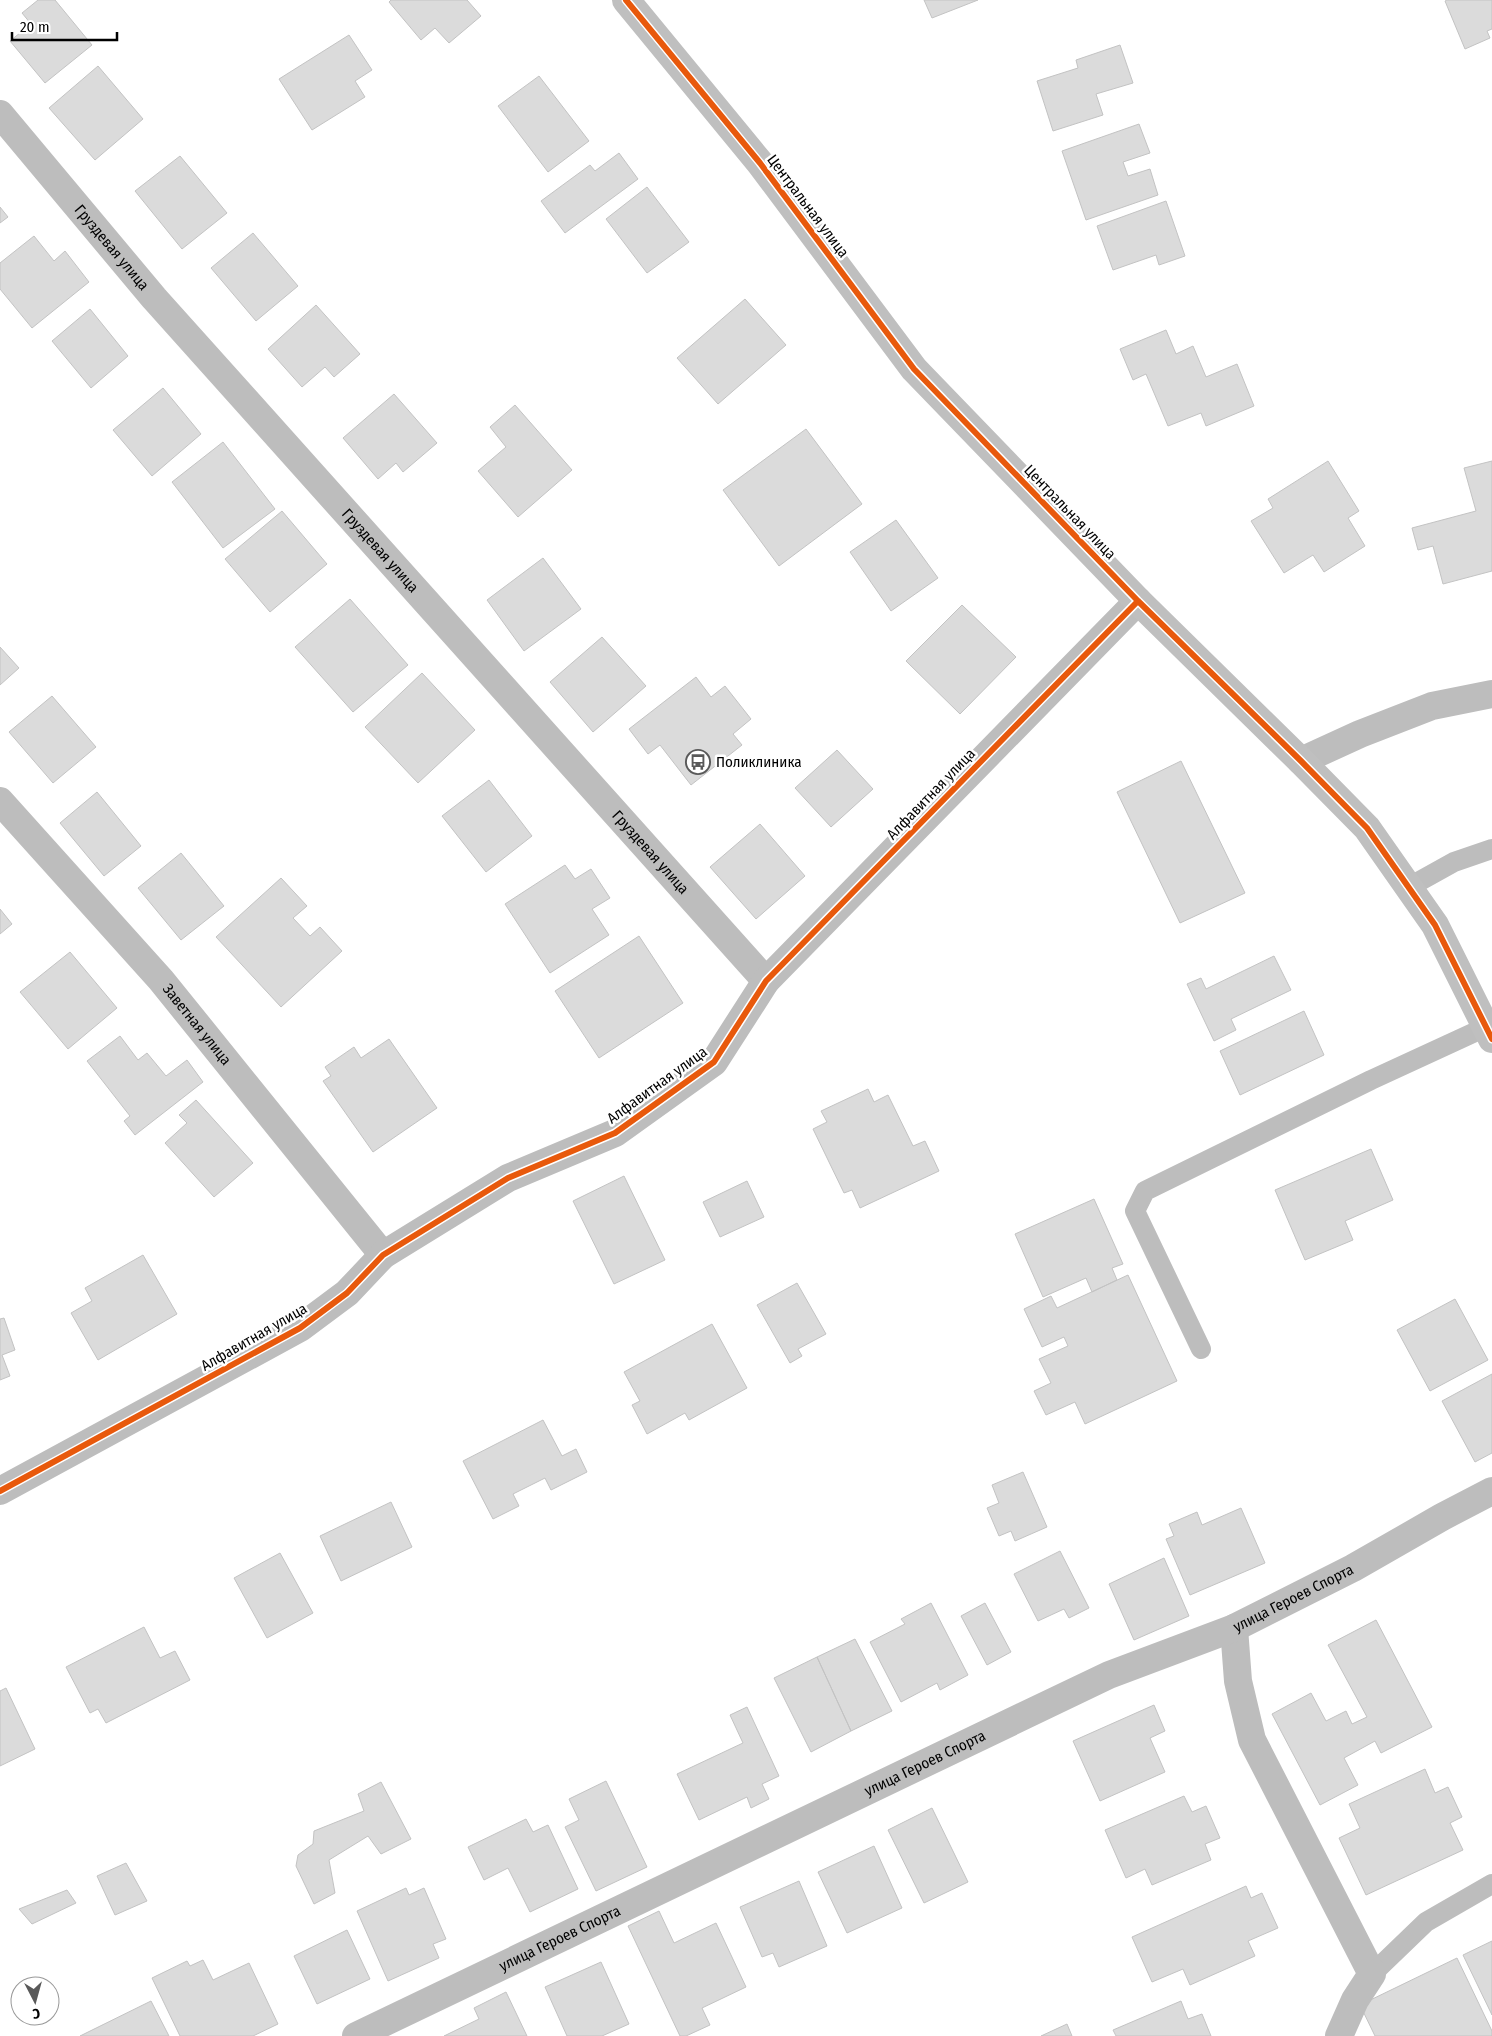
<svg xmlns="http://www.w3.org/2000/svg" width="1492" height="2036" viewBox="0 0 1492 2036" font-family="'Fira Sans Condensed',sans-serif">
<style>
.building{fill:#dbdbdb;stroke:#c3c3c3}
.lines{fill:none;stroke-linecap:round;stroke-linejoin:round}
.lane{stroke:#bdbdbd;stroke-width:20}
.street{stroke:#bdbdbd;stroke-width:28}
.secondary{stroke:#bfbfbf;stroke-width:28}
.cycleway-casing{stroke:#fff;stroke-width:9}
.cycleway{stroke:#e8590c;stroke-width:6}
.labels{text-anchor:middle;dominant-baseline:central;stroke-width:5;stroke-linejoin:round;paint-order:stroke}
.street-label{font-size:15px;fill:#000;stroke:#fff}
.poi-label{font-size:15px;fill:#000;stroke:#fff;text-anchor:start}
</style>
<rect width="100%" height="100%" fill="#fff"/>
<path class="building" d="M38,0H55L92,45L45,83L10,41L31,24L22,13Z
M391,0H467L481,16L449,43L435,28L421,40L389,2Z
M924,0H978L932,18Z
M1447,0H1492V29L1487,31L1490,38L1465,49L1445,1Z
M349,35L372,70L355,81L365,97L312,130L279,79Z
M1120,45L1133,83L1096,94L1103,115L1053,131L1037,81L1078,68L1076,60Z
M98,66L143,119L95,160L49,108Z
M539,76L589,141L548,172L498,106Z
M1139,124L1150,153L1123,162L1128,176L1150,169L1158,195L1086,220L1062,151Z
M619,153L638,179L565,233L541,201L590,165L595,171Z
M180,156L227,213L182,249L135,191Z
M647,187L689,242L647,273L606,219Z
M1166,201L1185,256L1159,265L1156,255L1113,270L1097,226Z
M0,207L8,217L0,223Z
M253,233L298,286L256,321L211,268Z
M34,236L54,261L65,251L89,282L32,328L0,289V263Z
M745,299L786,345L718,404L677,358Z
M316,305L360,354L334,377L325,367L302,387L268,349Z
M90,309L128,356L91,388L52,341Z
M1166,330L1176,354L1193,346L1206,377L1237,364L1254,406L1206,426L1201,413L1168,426L1146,374L1133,380L1120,349Z
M163,388L201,434L152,476L113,430Z
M394,394L437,443L403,472L396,463L378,479L343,438Z
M515,405L572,470L518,517L478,471L506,447L490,427Z
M806,429L862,504L779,566L723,490Z
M223,442L275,509L223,548L172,482Z
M1328,461L1359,511L1348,518L1365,546L1324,572L1313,555L1284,573L1251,521L1273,508L1268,499Z
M1492,461V571L1443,584L1433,546L1418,550L1412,528L1476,511L1464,468Z
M282,511L327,564L270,612L225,559Z
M896,520L938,578L891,611L850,552Z
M543,558L581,609L524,651L487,600Z
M350,599L408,665L353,712L295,647Z
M962,605L1016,657L960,714L906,661Z
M602,637L646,686L593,732L550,682Z
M0,647L19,668L0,685Z
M422,673L475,730L418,783L365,727Z
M696,677L711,697L725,686L751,719L733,734L742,745L691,785L660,745L648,754L629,729Z
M52,696L96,747L53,783L9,732Z
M837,750L873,789L831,827L795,788Z
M1181,761L1245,893L1180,923L1117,792Z
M489,780L532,836L486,872L442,816Z
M97,792L141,846L104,876L60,823Z
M760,824L805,876L756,919L710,867Z
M181,853L224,906L181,940L138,888Z
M565,865L575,879L591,869L610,898L592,909L609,935L550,973L505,904Z
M281,878L307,906L293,918L310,936L320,927L342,951L281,1007L216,937Z
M0,909L12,924L0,934Z
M639,936L683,1003L599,1058L555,991Z
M70,952L117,1008L68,1049L20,992Z
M1274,956L1291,990L1231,1019L1236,1030L1214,1041L1187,984L1201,978L1206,989Z
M1304,1011L1324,1055L1240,1095L1220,1051Z
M120,1036L138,1060L147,1053L166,1076L187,1060L203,1082L135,1135L124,1121L130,1116L87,1061Z
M389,1039L437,1108L373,1152L323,1081L331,1076L325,1067L354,1047L361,1058Z
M868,1089L874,1102L888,1095L913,1146L925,1141L939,1171L860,1208L852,1190L844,1193L813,1129L827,1122L821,1111Z
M196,1100L253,1163L214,1197L165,1143L187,1123L179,1115Z
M1371,1149L1393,1200L1345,1221L1353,1240L1305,1260L1275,1190Z
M624,1176L665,1260L614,1284L573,1201Z
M747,1181L764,1217L720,1237L703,1202Z
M1094,1199L1123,1264L1112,1268L1117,1280L1092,1292L1086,1278L1043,1297L1015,1234Z
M143,1255L177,1314L98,1360L71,1313L92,1301L85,1288Z
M1128,1275L1177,1381L1085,1424L1075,1402L1046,1415L1034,1391L1051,1383L1039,1359L1068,1346L1064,1337L1042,1347L1024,1309L1051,1296L1057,1308Z
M797,1283L826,1334L798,1349L802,1356L790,1363L757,1305Z
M1455,1299L1488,1360L1430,1391L1397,1330Z
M4,1318L15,1350L2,1355L10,1376L0,1380V1319Z
M712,1324L747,1388L689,1420L685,1413L647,1434L632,1405L640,1401L624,1372Z
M1492,1374V1453L1475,1462L1442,1401Z
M543,1420L562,1456L576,1449L587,1472L551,1490L545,1478L513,1494L519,1506L493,1519L463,1461Z
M1023,1472L1047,1527L1015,1541L1011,1531L999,1536L987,1508L999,1503L992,1485Z
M391,1502L412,1547L341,1581L320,1536Z
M1241,1508L1265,1563L1190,1595L1166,1539L1174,1536L1169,1524L1197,1512L1202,1525Z
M1060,1551L1089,1608L1069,1618L1064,1609L1038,1621L1014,1574Z
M280,1553L313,1613L267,1638L234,1578Z
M1164,1558L1189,1616L1134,1640L1109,1584Z
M931,1603L968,1675L940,1690L937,1683L901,1702L870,1642L905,1624L901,1619Z
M985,1603L1011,1652L987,1665L961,1616Z
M1376,1620L1432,1727L1381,1753L1375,1741L1344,1758L1358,1785L1320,1805L1272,1714L1311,1693L1326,1721L1346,1711L1352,1724L1367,1717L1328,1645Z
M144,1627L160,1658L175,1651L190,1680L106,1723L98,1709L90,1713L66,1667Z
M855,1639L892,1711L851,1731L817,1657Z
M817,1657L851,1731L811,1752L774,1678Z
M6,1688L35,1749L0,1766V1691Z
M1154,1705L1165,1731L1150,1738L1165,1772L1100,1801L1073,1741Z
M747,1707L779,1776L762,1784L769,1799L751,1808L747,1797L699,1820L677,1774L743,1743L730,1715Z
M1425,1769L1435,1793L1448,1787L1462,1817L1450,1823L1463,1850L1366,1895L1339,1838L1360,1828L1349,1804Z
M606,1781L647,1867L596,1891L565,1827L579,1820L569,1799Z
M381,1782L411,1839L381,1854L368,1836L329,1860L335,1893L314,1904L296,1866L298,1855L313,1844L314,1831L364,1811L358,1794Z
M1184,1796L1192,1812L1206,1806L1220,1838L1205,1844L1211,1860L1152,1885L1145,1869L1126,1878L1105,1830Z
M932,1808L968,1882L924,1903L888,1830Z
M526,1819L533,1832L548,1825L578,1889L530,1912L508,1868L484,1880L468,1847Z
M874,1846L902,1908L847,1933L818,1872Z
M126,1863L147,1901L115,1915L97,1876Z
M799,1881L827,1946L779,1967L773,1953L762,1957L740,1907Z
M1246,1886L1251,1898L1262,1893L1278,1928L1248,1941L1255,1956L1190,1985L1183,1969L1152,1982L1132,1937Z
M406,1888L409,1895L424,1888L446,1939L433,1944L439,1958L388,1981L357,1911Z
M67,1890L76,1903L32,1924L19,1909Z
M659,1911L674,1943L716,1923L746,1987L702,2008L710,2025L686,2036H680L628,1926Z
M347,1930L370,1979L317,2004L294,1956Z
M1492,1941V2015L1463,1955Z
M1457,1958L1492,2031V2036H1375L1360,2005Z
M203,1960L213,1980L249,1963L278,2024L253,2036H180L152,1978L187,1961L190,1966Z
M601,1962L629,2024L602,2036H567L545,1987Z
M506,1992L527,2036H444L479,2019L474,2008Z
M151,2001L169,2036H80Z
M1181,2001L1188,2019L1202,2014L1211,2036H1116L1113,2030Z
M1067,2024L1072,2036H1041Z"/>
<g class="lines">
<path class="lane" d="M1409,887L1454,862L1492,849
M1201,1349L1135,1211L1145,1191L1371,1080L1486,1027
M1372,1974L1426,1922L1492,1884"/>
<g class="street">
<path id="s1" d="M0,114L154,298L766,981"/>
<path d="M1301,761L1360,734L1432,706L1492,694"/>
<path id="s2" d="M0,801L161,980L383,1255"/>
<path d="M0,1491L300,1328L347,1293L383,1255L508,1178L615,1133L714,1062L766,981L1138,601"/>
<path d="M1234,1628L1238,1681L1252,1740L1372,1974L1355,2000L1339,2036"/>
<path id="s3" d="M356,2036L1109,1675L1234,1628L1353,1568L1442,1517L1492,1491"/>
</g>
<path class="secondary" d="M626,0L760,163L914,369L1138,601L1301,761L1367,828L1435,925L1492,1039"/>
<defs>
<path id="cycleway" d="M626,0L760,163L914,369L1138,601L1301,761L1367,828L1435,925L1492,1039
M0,1491L300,1328L347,1293L383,1255L508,1178L615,1133L714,1062L766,981L1138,601"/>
</defs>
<use href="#cycleway" class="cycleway-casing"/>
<use href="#cycleway" class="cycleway"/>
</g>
<defs>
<symbol id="bus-ring" viewBox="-11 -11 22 22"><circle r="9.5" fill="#fff" stroke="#595959" stroke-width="1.5"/><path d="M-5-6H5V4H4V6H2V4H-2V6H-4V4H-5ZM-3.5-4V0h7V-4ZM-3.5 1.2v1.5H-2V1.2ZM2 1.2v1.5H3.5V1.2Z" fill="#595959"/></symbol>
</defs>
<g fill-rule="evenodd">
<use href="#bus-ring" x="684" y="748" width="28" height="28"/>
</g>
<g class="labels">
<g class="street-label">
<text transform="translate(808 206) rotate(53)">Центральная улица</text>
<text stroke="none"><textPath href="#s1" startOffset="174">Груздевая улица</textPath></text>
<text transform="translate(1070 512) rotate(46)">Центральная улица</text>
<text stroke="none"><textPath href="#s1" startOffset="579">Груздевая улица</textPath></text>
<text transform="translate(931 794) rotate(-46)">Алфавитная улица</text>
<text stroke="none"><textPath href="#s1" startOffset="984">Груздевая улица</textPath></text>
<text stroke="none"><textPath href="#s2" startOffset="298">Заветная улица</textPath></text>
<text transform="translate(657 1085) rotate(-36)">Алфавитная улица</text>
<text transform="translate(254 1337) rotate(-30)">Алфавитная улица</text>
<text stroke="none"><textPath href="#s3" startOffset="1035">улица Героев Спорта</textPath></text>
<text stroke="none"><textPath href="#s3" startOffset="631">улица Героев Спорта</textPath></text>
<text stroke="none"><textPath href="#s3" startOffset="226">улица Героев Спорта</textPath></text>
</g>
<g class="poi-label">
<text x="716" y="762">Поликлиника</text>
</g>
</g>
<g transform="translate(35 2001) rotate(174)"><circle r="24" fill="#ffffff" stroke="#999999"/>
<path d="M0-4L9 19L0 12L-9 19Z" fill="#595959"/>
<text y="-8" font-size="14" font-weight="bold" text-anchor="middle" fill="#000000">С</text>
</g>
<path d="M12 32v8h105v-8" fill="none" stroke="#000000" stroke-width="2.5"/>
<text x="20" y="32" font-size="15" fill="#000000" stroke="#ffffff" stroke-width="4" paint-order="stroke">20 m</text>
</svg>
